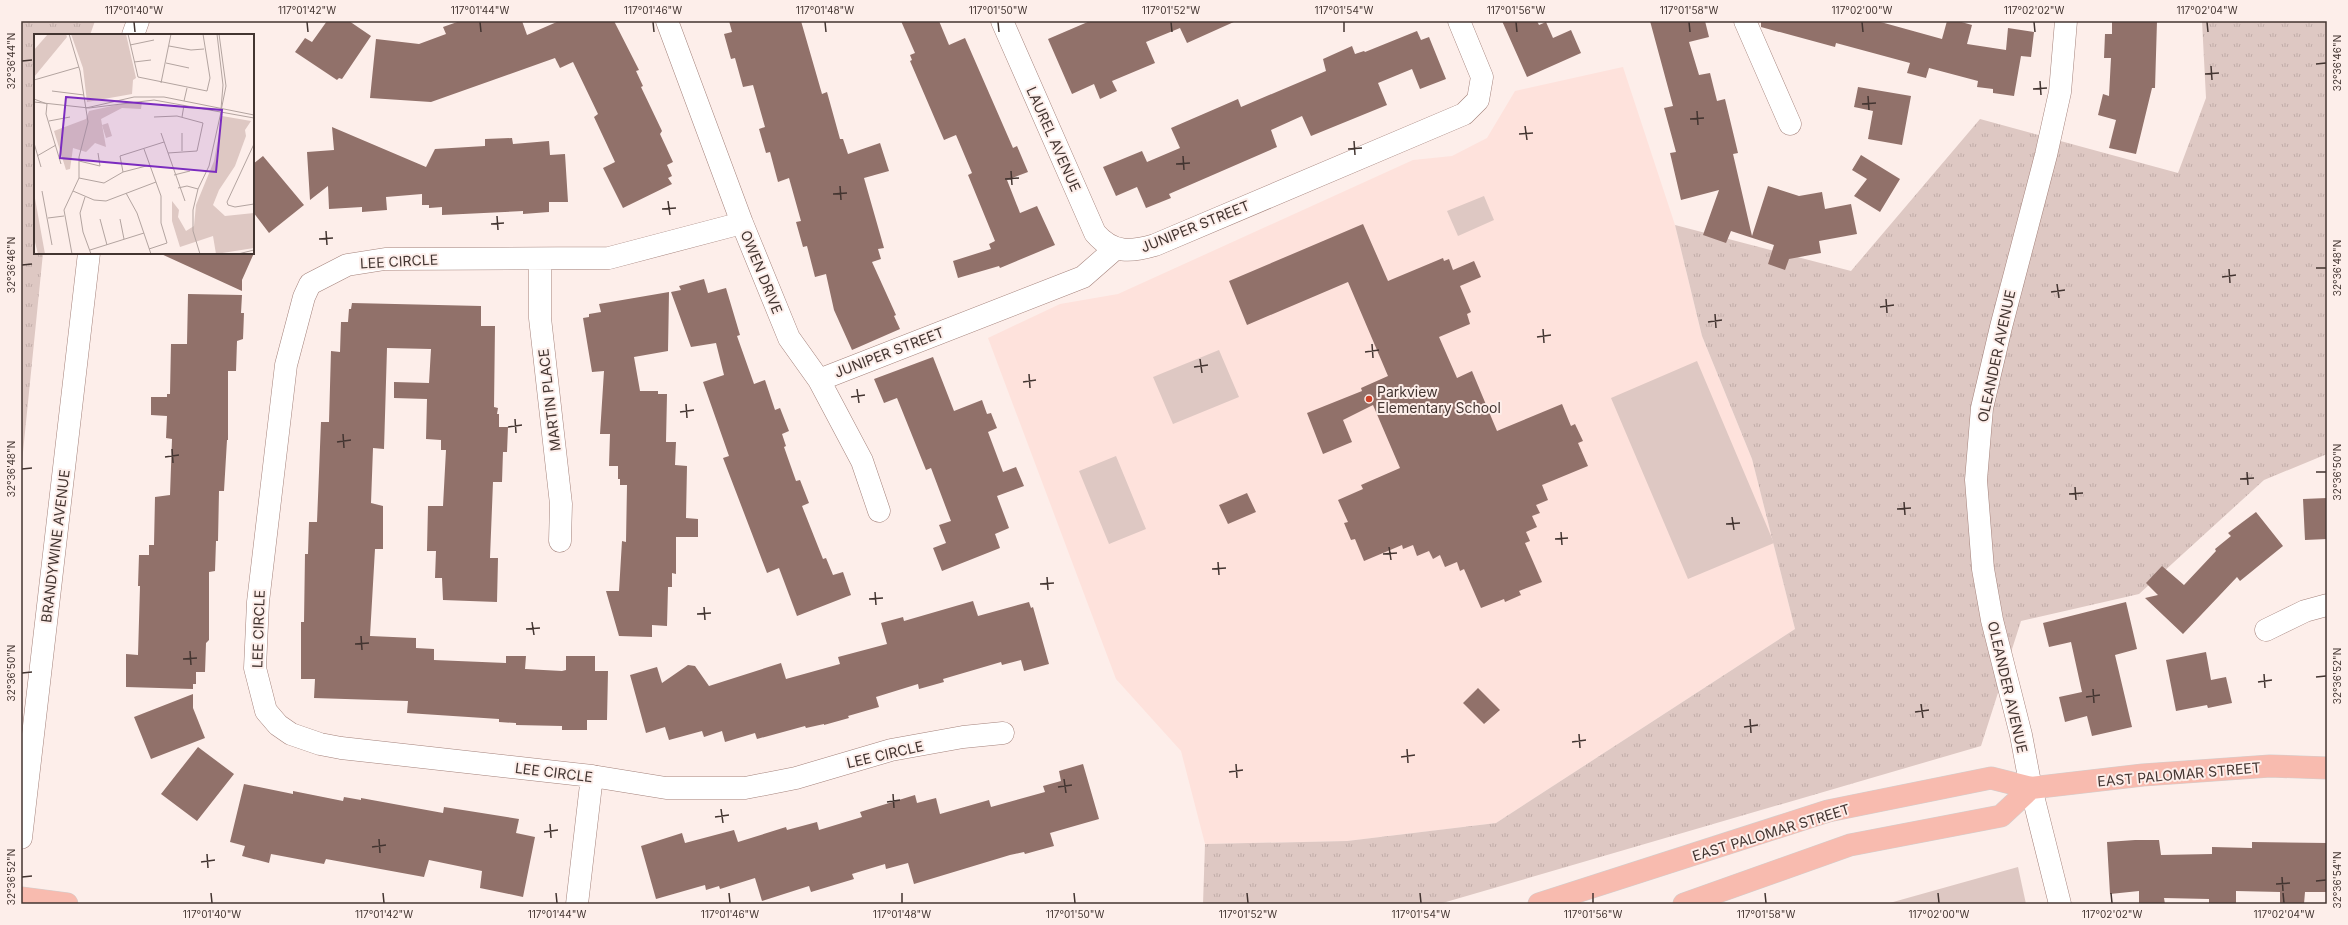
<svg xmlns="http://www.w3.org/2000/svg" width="2348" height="925" viewBox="0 0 2348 925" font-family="Inter,sans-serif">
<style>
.built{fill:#fee2dc}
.grass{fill:url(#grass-tufts)}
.park{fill:#dec8c3}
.building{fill:#91716a}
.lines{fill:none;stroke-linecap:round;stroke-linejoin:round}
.minor-casing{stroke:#a4827b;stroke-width:23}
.major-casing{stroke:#d2cfce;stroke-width:23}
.minor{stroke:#fff;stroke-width:22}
.major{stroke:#f8bbaf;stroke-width:22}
.ticks{fill:none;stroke:#433531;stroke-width:1.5}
.poi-dot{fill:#ce432a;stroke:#fdeeea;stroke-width:1.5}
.labels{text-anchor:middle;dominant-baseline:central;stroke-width:4;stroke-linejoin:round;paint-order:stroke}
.street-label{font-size:14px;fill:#433531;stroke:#fdeeea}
.poi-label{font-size:14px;fill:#433531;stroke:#fdeeea;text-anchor:start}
.inset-road{fill:none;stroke:#b3a4a0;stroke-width:1}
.view{fill:#7b2cbf;fill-opacity:0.15;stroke:#7b2cbf;stroke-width:2}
.inset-edge{fill:none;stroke:#433531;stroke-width:2}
.neatline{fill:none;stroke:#433531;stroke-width:1.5}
.ticks-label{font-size:10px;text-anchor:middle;fill:#433531}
</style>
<defs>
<pattern id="grass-tufts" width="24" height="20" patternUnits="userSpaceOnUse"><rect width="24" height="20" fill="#dec8c3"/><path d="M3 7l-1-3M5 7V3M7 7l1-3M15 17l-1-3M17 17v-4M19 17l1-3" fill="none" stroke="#c0aca8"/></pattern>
</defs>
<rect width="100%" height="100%" fill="#fdeeea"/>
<path class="built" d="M1623,67L1675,225L1702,336L1752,459L1795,629L1496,823L1347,841L1205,844L1181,751L1116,679L988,338L1060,304L1118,294L1413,160L1452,156L1487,138L1515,91Z"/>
<path class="grass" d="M21,21H95L90,35H35V253H43L21,472Z
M2202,21H2327V454L2264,480L2139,594L2021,621L1981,746L1439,904H1203L1205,844L1347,841L1496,823L1795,629L1752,459L1702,336L1675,225L1851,271L1980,119L2178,173L2206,98Z"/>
<path class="park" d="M1484,196L1494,220L1458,236L1447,211Z
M1219,350L1239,397L1173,424L1153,377Z
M1697,361L1774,543L1688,579L1611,398Z
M1116,456L1146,529L1109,544L1079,471Z
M2018,867L2026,904H1886Z"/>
<path class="building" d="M327,21H349L371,36L342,79L339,78L337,80L295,52L305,38L312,42Z
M460,21H522L527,35L559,21H614L639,70L636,71L643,86L641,87L662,131L660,134L673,162L667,165L672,176L668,178L672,184L623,208L603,168L615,162L594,117L598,114L573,62L560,68L555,58L431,102L370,98L376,39L419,44L446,34L443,27Z
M729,21H801L822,94L827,92L840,139H843L848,154L880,143L889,171L864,178L884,248L878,249L881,259L872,262L896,315L894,316L900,329L852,350L834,310L826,274L815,277L807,246L803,247L796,222L801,221L789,178L778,182L770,152L766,153L759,129L765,127L753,85L743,87L735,58L731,59L724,34L732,32Z
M901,21H939L949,45L965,38L1013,148L1017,146L1028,172L1007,180L1020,213L1037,206L1055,245L1000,268L999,266L958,278L953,261L991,249L989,244L995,241L968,175L972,173L956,135L944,140L910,61L912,60L910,55L915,53Z
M1090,21H1236L1187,43L1180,28L1146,42L1155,63L1112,81L1117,91L1100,99L1094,84L1072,94L1048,39Z
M1502,21H1537L1539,25L1546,22L1553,38L1571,30L1581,53L1527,77Z
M1650,21H1705L1709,37L1689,42L1699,75L1710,73L1717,101L1725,99L1738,153L1733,154L1752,236L1768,186L1799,196L1822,192L1825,209L1851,204L1857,234L1819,241L1821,253L1789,259L1785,270L1768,264L1774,245L1731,231L1726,243L1703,235L1719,190L1681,200L1670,153L1676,152L1664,108L1673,106Z
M1761,21H1877L1942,39L1947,21H1958L1972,25L1967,44L2006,50L2008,28L2034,32L2031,57L2021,56L2014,96L1993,93V89L1977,87L1978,81L1929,68L1926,78L1907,73L1910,63L1836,43L1835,47L1761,27Z
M2112,21H2157L2155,88H2152L2136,154L2109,148L2116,120L2098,115L2103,94L2109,96L2111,58H2104L2105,34H2112Z
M1417,31L1421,40L1429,37L1446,79L1420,89L1412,69L1378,83L1387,105L1311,136L1302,116L1271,130L1277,147L1169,194L1171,198L1146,208L1137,187L1116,196L1103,167L1142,151L1147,162L1180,148L1171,128L1238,99L1241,107L1326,71L1323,59L1352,46L1355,54L1364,51L1365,52Z
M1858,87L1911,96L1902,145L1868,139L1873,111L1854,107Z
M332,127L426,167L435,149L485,146V139L512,138L513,144L549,141L550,155L565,154L568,202H549V212L523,214V211L442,215V207L429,208V205H422V194L386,197L387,210L362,212V207L329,209L328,186L310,200L307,152L334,150Z
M1861,155L1900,179L1880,212L1854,196L1867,179L1852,170Z
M263,156L304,205L269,233L253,212V164Z
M1363,224L1388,281L1443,258L1444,261L1449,259L1453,270L1474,261L1481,277L1460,286L1471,312L1467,314L1470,324L1439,337L1457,378L1472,371L1497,431L1562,404L1571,426L1575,424L1583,441L1578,443L1588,466L1542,485L1548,500L1536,505L1540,513L1532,516L1537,527L1526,532L1530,541L1525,543L1542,582L1519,591L1521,595L1505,602L1504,599L1481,608L1464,569L1460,571L1457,562L1445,567L1440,555L1433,559L1429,551L1417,556L1413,545L1403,549L1402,545L1364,561L1355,539L1351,540L1344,523L1348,522L1338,500L1363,489L1361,485L1400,468L1373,405L1343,420L1352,442L1323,454L1307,413L1362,391L1361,388L1388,376L1348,282L1247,325L1229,281Z
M159,253H254L242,280V291Z
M704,279L708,293L726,288L740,335L737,336L754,384L765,380L775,410L780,408L789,431L782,434L786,446L784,447L796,481L800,480L809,503L802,506L823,559L826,558L833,575L843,572L851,595L797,616L779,568L767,573L723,458L729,456L703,382L724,375L716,343L691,347L671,292L681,290L679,286Z
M669,292L668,351L634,357L640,391H658V394H667L666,442H676L675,465L687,466L686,518L698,519V537H676V574L672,573V587H668L667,626L652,625V637L619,636L606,591H619L622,541L626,542L627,485H620V479H618V466H609L610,434H600L604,371L592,372L583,318L589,317V314L601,312L599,304Z
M188,294L242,295L241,313H244L243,339L237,341L236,371H228V440H227L224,491H219L218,541H216L215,571L209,572V640L206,643L205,672H196V684H193V689L126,687V654L138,655L140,586H138L139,555H149V545H154L155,497L170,495L172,439L166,438L167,416L151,415V397H167V394H170L171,344H187Z
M352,303L481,306V326H495L494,407L498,408L497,414H499V427H508L507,452H503L502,482H493L490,558H498L497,602L443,600L442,578H435L436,551H427L428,506H443L446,450H441V440L426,439L427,399L394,398V382L429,383L431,349L387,348L384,449L373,448L371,503L383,506V549H375L370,636L416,638V648L434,649V660L506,663V656H526L525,669L562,671L566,670V656H595V671H608L607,720H587V730H562V726L516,725V723L499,722V719L407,713L408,701L314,698L315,679H301V622H304L305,554H308L309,522H317L321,422H329L331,351L340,352L341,322H348L349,309H351Z
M933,357L954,411L982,400L987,414L991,413L997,428L988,432L1003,472L1016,467L1024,486L997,496L1009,528L995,534L1000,548L942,571L933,548L946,543L939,525L951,521L931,468L926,470L897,398L884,403L874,379Z
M1247,493L1256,512L1228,524L1219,505Z
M2327,498V539L2305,540L2303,499Z
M2256,512L2283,546L2240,581L2237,577L2183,634L2145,598L2158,595L2146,583L2162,566L2184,585L2216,551L2215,549L2231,536L2228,533Z
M973,601L978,616L1029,602L1031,608L1033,607L1049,664L1024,671L1021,660L1002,665L1001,662L943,679L944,682L919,689L918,684L876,697L879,707L848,716L849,718L824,725V724L806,728L805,726L757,739L755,733L725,742L722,731L704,737L702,731L669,740L665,727L646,733L630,675L657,667L662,683L688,665L695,666L709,686L781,663L786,679L840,664L838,657L887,644L881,623L903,617L904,621Z
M2126,602L2137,649L2115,655L2132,727L2092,736L2087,716L2065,722L2059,697L2082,692L2071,642L2049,647L2043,623Z
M2206,652L2211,680L2226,677L2232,703L2208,708L2207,705L2176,711L2166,660Z
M1478,688L1500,710L1484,724L1463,703Z
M193,694V708L205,738L151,759L134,717Z
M198,747L234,774L197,821L161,794Z
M1083,764L1099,819L1050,833L1054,846L1025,854L1024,852L1010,855L914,884L908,863L886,869L885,864L852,874L854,879L811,892L809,886L762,901L755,878L720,889L719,886L706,890L705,885L656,899L641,846L682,833L685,843L734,830L738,842L786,827L787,830L817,822L819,830L862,817L860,812L915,795L917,803L936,798L940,814L989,800L991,807L1045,792L1043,786L1061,781L1059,771Z
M244,784L293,794V791L343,801L344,797L361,800V798L443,813L444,807L519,819L516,833L535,837L523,897L480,888L482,871L429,860L424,877L326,859L324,864L271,854L269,863L242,856L245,846L230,842Z
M2135,840H2159L2161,855L2212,854V847L2252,848V842L2327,843V892H2305L2304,904H2280V892L2236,891V904H2209V899L2164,898L2165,904H2139V891L2110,894L2107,842Z"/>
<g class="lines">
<defs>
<path id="minor" d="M667,21L742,223L789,338L819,380L862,461L879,511
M1002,21L1095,233C1113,254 1131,252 1155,245L1464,114L1478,100L1482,77L1459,21
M1745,21L1790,124
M133,35L138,21
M742,223L609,258L385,259L347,265L310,284L304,297L286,365L258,602L255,668L266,711L278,725L291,734L320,744L341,748L592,776L666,788H745L796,778L891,750L963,737L1003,733
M540,259V318L561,504L560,541
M819,380L1083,277L1115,249
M2266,630L2305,611L2327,605
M21,838L89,253
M577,904L592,776
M2060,904L2031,788L2021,735L1992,620L1983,569L1976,480L1982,408L2001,327L2046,155L2060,92L2066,21"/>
<path id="major" d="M21,898L67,904
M1539,904L1828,811L1991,778L2031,788L2143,775L2270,766L2327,768
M1684,904L1850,845L2001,816L2031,788"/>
</defs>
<use href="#minor" class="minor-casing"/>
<use href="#major" class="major-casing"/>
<use href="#minor" class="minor"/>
<use href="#major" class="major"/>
</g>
<path class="ticks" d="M134,22L135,32M307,22L308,32M480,22L481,32M653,22L654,32M825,22L826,32M998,22L999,32M1171,22L1172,32M1344,22V32M1516,22L1517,32M1689,22L1690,32M1862,22L1863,32M2034,22L2035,32M2207,22L2208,32M22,61L32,60M2316,64L2326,63M2211,66L2212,80M2205,74L2219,73M2040,81L2041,95M2033,89L2047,88M1868,96L1869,110M1862,104L1876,103M1697,111L1698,125M1690,119L1704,118M1525,126L1527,140M1519,134L1533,133M1354,141L1355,155M1348,149L1362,148M1183,156L1184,170M1176,164L1190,163M1011,171L1012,185M1005,179L1019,178M840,186L841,200M833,194L847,193M668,201L670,215M662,209L676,208M497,216L498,230M491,224L504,223M326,231L327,245M319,239L333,238M22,265L32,264M2316,268H2326M2229,269L2230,283M2222,277L2236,275M2057,284L2059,298M2051,292L2065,290M1886,299L1887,313M1880,307L1894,305M1715,314L1716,328M1708,322L1722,320M1543,329L1544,343M1537,337L1551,335M1372,344L1373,358M1365,352L1379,350M1200,359L1202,373M1194,367L1208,365M1029,374L1030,388M1023,382L1036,380M857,389L859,403M851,397L865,395M686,404L687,418M680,412L694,410M515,419L516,433M508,427L522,425M343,434L344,448M337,442L351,440M172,449L173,463M165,457L179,455M22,469L32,468M2247,472L2248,485M2316,472H2326M2240,479L2254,478M2075,487L2076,500M2069,494L2083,493M1904,502L1905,515M1897,509L1911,508M1732,517L1734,530M1726,524L1740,523M1561,532L1562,545M1555,539L1568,538M1389,547L1391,560M1383,554L1397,553M1218,562L1219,575M1212,569L1226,568M1047,577L1048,590M1040,584L1054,583M875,592L876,605M869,599L883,598M704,607L705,620M697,614L711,613M532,622L534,635M526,629L540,628M361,636L362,650M355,644L369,643M190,651L191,665M183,659L197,658M22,673L32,672M2264,674L2265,688M2316,677L2326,676M2258,682L2272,680M2093,689L2094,703M2086,697L2100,695M1921,704L1923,718M1915,712L1929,710M1750,719L1751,733M1744,727L1758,725M1579,734L1580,748M1572,742L1586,740M1407,749L1408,763M1401,757L1415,755M1236,764L1237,778M1229,772L1243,770M1064,779L1066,793M1058,787L1072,785M893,794L894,808M887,802L900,800M721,809L723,823M715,817L729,815M550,824L551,838M544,832L558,830M379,839L380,853M372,847L386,845M207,854L208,868M201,862L215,860M22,877L32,876M2282,877L2283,891M2316,881L2326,880M2276,884L2290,883M211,893L212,903M383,893L384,903M556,893L557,903M729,893L730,903M902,893V903M1074,893L1075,903M1247,893L1248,903M1420,893L1421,903M1593,893V903M1765,893L1766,903M1938,893L1939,903M2111,893L2112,903M2283,893L2284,903"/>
<circle class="poi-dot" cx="1369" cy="399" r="4"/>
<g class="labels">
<g class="street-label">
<text transform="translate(1054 139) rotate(66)">LAUREL AVENUE</text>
<text transform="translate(1195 226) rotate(-22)">JUNIPER STREET</text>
<text transform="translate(399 261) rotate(-3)">LEE CIRCLE</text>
<text transform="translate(762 272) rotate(68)">OWEN DRIVE</text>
<text transform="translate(889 352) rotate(-21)">JUNIPER STREET</text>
<text transform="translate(1996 356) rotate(-78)">OLEANDER AVENUE</text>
<text transform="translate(549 400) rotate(-97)">MARTIN PLACE</text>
<text transform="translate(55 546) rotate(-83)">BRANDYWINE AVENUE</text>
<text transform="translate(258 629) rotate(-88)">LEE CIRCLE</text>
<text transform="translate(2008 687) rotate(77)">OLEANDER AVENUE</text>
<text transform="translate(885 754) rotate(-13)">LEE CIRCLE</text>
<text transform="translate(554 772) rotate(7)">LEE CIRCLE</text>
<text transform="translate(2179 774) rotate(-5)">EAST PALOMAR STREET</text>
<text transform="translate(1771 832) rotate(-17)">EAST PALOMAR STREET</text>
</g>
<g class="poi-label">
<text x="1377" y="391">Parkview<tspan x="1377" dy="16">Elementary School</tspan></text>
</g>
</g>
<g transform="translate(34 34)">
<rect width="220" height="220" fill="#fdeeea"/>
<path d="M14,0H32L33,3L0,43V16ZM96,68H108L107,75L88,74L67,85L72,113L61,109L52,118L39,114L36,135L32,136L20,97L52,85L55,77ZM188,82L217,87L211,96L212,102L201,132L185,156L179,171L191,182L220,179V214L182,220L179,202L146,213L138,187V167L145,176L144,183L152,197L160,192L162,171L180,127ZM0,159L11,220H4L1,208Z" fill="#dec8c3"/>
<path d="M37,0H92L102,44L99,46L98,60L53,68L49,34ZM74,89L78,102L72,104L68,91Z" fill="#dec8c3"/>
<path class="inset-road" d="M35,0L46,37L54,88L45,123V144L30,176L38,220M94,0L104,43L173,57L176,44L169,0M183,0L189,51L187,75M185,0L192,52L187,77M96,11L120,6M135,12L157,16L170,15M100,28L117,26M132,29L155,34M0,46L45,33M127,49L137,0M18,57L50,61M0,65L13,70M150,67L153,54M0,68L55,74L120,66L220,84M13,70L12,80L27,130M52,74L100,63H130L220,81M120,83L143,82L169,89L163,117L134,119M148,83L150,71M15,87L36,83M127,99L151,167M0,109L7,133M220,110L193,168L194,171L201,173L220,170M110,115L127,162V189L133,209L115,215M148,117V99M3,122L22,111M45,127L66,132L64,119M89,138L86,122L130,108M140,141L156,137M45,144L70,149L89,138L116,131M144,154L153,152L164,155M8,157L18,211M39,157L60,166L72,167L122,148M92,159L103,179L117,220M51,163L46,179L49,198L57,220M14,184L30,182M66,185L73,211M86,185L90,205M56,216L110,199M166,220L159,197V176L164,155L175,132L187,78M204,220L220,216"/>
<path class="view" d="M32,63L188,76L182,138L26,124Z"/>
<rect width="220" height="220" class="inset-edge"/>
</g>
<rect width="2348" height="925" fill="none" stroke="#fdeeea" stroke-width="44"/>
<rect x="22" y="22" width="2304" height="881" class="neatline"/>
<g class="ticks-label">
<text x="134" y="14">117°01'40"W</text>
<text x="307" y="14">117°01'42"W</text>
<text x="480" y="14">117°01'44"W</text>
<text x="653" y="14">117°01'46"W</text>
<text x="825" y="14">117°01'48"W</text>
<text x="998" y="14">117°01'50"W</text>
<text x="1171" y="14">117°01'52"W</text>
<text x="1344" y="14">117°01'54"W</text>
<text x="1516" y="14">117°01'56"W</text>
<text x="1689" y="14">117°01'58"W</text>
<text x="1862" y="14">117°02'00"W</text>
<text x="2034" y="14">117°02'02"W</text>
<text x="2207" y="14">117°02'04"W</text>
<text transform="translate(11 61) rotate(-90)" y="4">32°36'44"N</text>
<text transform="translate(2337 63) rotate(-90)" y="4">32°36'46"N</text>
<text transform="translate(11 265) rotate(-90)" y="4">32°36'46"N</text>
<text transform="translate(2337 268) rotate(-90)" y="4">32°36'48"N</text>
<text transform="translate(11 469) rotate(-90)" y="4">32°36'48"N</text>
<text transform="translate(2337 472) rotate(-90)" y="4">32°36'50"N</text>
<text transform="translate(11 673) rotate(-90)" y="4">32°36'50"N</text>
<text transform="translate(2337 676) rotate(-90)" y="4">32°36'52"N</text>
<text transform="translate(11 877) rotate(-90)" y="4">32°36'52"N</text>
<text transform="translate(2337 880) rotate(-90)" y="4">32°36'54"N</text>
<text x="212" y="918">117°01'40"W</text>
<text x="384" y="918">117°01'42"W</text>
<text x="557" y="918">117°01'44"W</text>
<text x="730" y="918">117°01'46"W</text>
<text x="902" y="918">117°01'48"W</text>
<text x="1075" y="918">117°01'50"W</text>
<text x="1248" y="918">117°01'52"W</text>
<text x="1421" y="918">117°01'54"W</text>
<text x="1593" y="918">117°01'56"W</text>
<text x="1766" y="918">117°01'58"W</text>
<text x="1939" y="918">117°02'00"W</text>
<text x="2112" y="918">117°02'02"W</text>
<text x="2284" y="918">117°02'04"W</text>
</g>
</svg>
